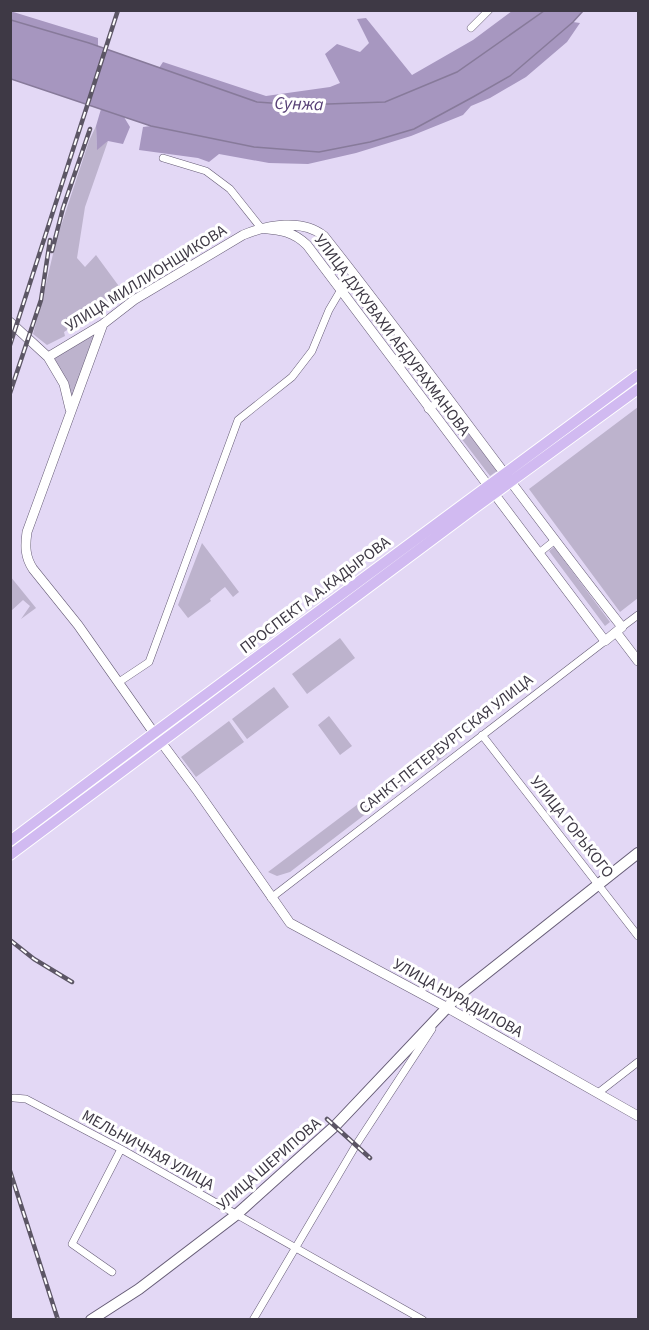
<svg xmlns="http://www.w3.org/2000/svg" width="649" height="1330" viewBox="0 0 649 1330" font-family="'Source Sans 3',sans-serif">
<style>
.green{fill:#bdb3cd}
.forest{fill:#a797c0}
.water{fill:#a696bf;stroke:#877a9a;stroke-width:1.5}
.lines{fill:none;stroke-linecap:round;stroke-linejoin:round}
.minor-casing{stroke:#665c76;stroke-width:8}
.tertiary-casing{stroke:#665c76;stroke-width:10}
.secondary-casing{stroke:#665c76;stroke-width:12}
.primary-casing{stroke:#fff;stroke-width:12}
.minor{stroke:#fff;stroke-width:7}
.tertiary{stroke:#fff;stroke-width:9}
.secondary{stroke:#fff;stroke-width:10}
.primary{stroke:#d1baf1;stroke-width:10}
.rail-casing{stroke:#5c5665;stroke-width:4.5}
.rail{stroke:#fff;stroke-width:2;stroke-dasharray:7;stroke-linecap:butt}
.labels{text-anchor:middle;dominant-baseline:central;stroke-width:6;stroke-linejoin:round;paint-order:stroke}
.street-label{font-size:16px;fill:#3e3945;stroke:#fff}
.water-label{font-size:18px;font-style:italic;fill:#563f75;stroke:#fff}
</style>
<rect width="100%" height="100%" fill="#e3d8f5"/>
<path class="green" d="M96,126L97,149L108,141L85,207L77,258L85,267L96,255L121,289L122,295L64,332L65,336L47,345L33,334L42,301L56,241L89,141Z
M360,292L439,394L432,400L354,297Z
M103,324L70,409L48,357Z
M445,402L497,471L490,476L438,408Z
M638,407V598L620,612L529,489Z
M202,543L239,592L233,597L225,587L210,599L211,601L188,618L178,605Z
M554,547L610,622L605,626L549,551Z
M10,576L36,608L21,619L30,606L23,600L11,611Z
M340,638L355,658L307,694L292,674Z
M274,687L289,707L247,739L232,719Z
M329,716L352,746L340,755L318,725Z
M229,721L244,742L196,777L181,757Z
M437,741L447,754L428,769L417,756Z
M415,761L420,768L419,773L290,872L277,876L268,872Z"/>
<path class="forest" d="M10,11L98,38V47L11,20Z
M512,11H544L457,72L385,102L299,105L257,102L159,68L163,62L266,96L330,87L340,83L325,54L337,44L360,52L369,43L357,19L366,18L412,75L473,40Z
M573,22L580,23L567,42L526,77L490,98L471,106L463,115L411,136L356,153L308,164L269,163L219,154L209,162L198,158L139,150L143,127L151,126L254,147L510,76Z
M101,109L124,117L130,127L123,144L108,141L97,150L96,126Z"/>
<path class="water" d="M544,11H583L573,22L510,76L473,97L414,129L370,142L319,152L254,147L151,126L11,79V20L89,43L257,102L299,105L385,102L457,72Z"/>
<g class="lines">
<defs>
<path id="minor" d="M471,28L489,10
M163,158L206,171L230,189L261,228
M428,409L447,396
M539,553L554,541
M622,627L638,615
M119,682L149,662L238,420L292,377L312,351L329,310L342,288L356,276
M482,735L638,936
M271,898L605,641
M598,1093L638,1062
M14,1098L26,1099L121,1149L423,1320
M112,1272L72,1244L121,1149
M253,1320L356,1145L432,1029"/>
<path id="tertiary" d="M10,322L48,357L64,384L70,409
M103,324L27,532C25,546 25,557 33,569L78,625L154,733
M48,357L103,324L134,300L243,235C267,225 302,218 324,236C426,365 521,499 622,627L605,641L307,245C293,231 280,230 261,228
M616,632L638,661
M161,742L196,789L290,923L446,1007L638,1116"/>
<path id="secondary" d="M91,1320L139,1289L236,1215L336,1125L459,995L638,853"/>
<path id="primary" d="M10,841L154,733L638,375
M10,855L476,507L638,389"/>
</defs>
<use href="#minor" class="minor-casing"/>
<use href="#tertiary" class="tertiary-casing"/>
<use href="#secondary" class="secondary-casing"/>
<use href="#primary" class="primary-casing"/>
<use href="#minor" class="minor"/>
<use href="#tertiary" class="tertiary"/>
<use href="#secondary" class="secondary"/>
<use href="#primary" class="primary"/>
<defs>
<path id="rail" d="M52,251L63,208L90,129
M10,345L118,10
M10,393L41,300L50,240
M10,940L34,959L72,982
M327,1119L370,1158
M10,1171L58,1320"/>
</defs>
<use href="#rail" class="rail-casing"/>
<use href="#rail" class="rail"/>
</g>
<g class="labels">
<g class="street-label">
<text transform="translate(146 278) rotate(-32)">УЛИЦА МИЛЛИОНЩИКОВА</text>
<text transform="translate(392 335) rotate(53)">УЛИЦА ДУКУВАХИ АБДУРАХМАНОВА</text>
<text transform="translate(315 595) rotate(-37)">ПРОСПЕКТ А.А.КАДЫРОВА</text>
<text transform="translate(446 744) rotate(-38)">САНКТ-ПЕТЕРБУРГСКАЯ УЛИЦА</text>
<text transform="translate(572 827) rotate(52)">УЛИЦА ГОРЬКОГО</text>
<text transform="translate(458 998) rotate(29)">УЛИЦА НУРАДИЛОВА</text>
<text transform="translate(148 1150) rotate(29)">МЕЛЬНИЧНАЯ УЛИЦА</text>
<text transform="translate(269 1164) rotate(-41)">УЛИЦА ШЕРИПОВА</text>
</g>
<g class="water-label">
<text transform="translate(299 104) rotate(2)">Сунжа</text>
</g>
</g>
<rect width="649" height="1330" fill="none" stroke="#3e3945" stroke-width="24"/>
</svg>
